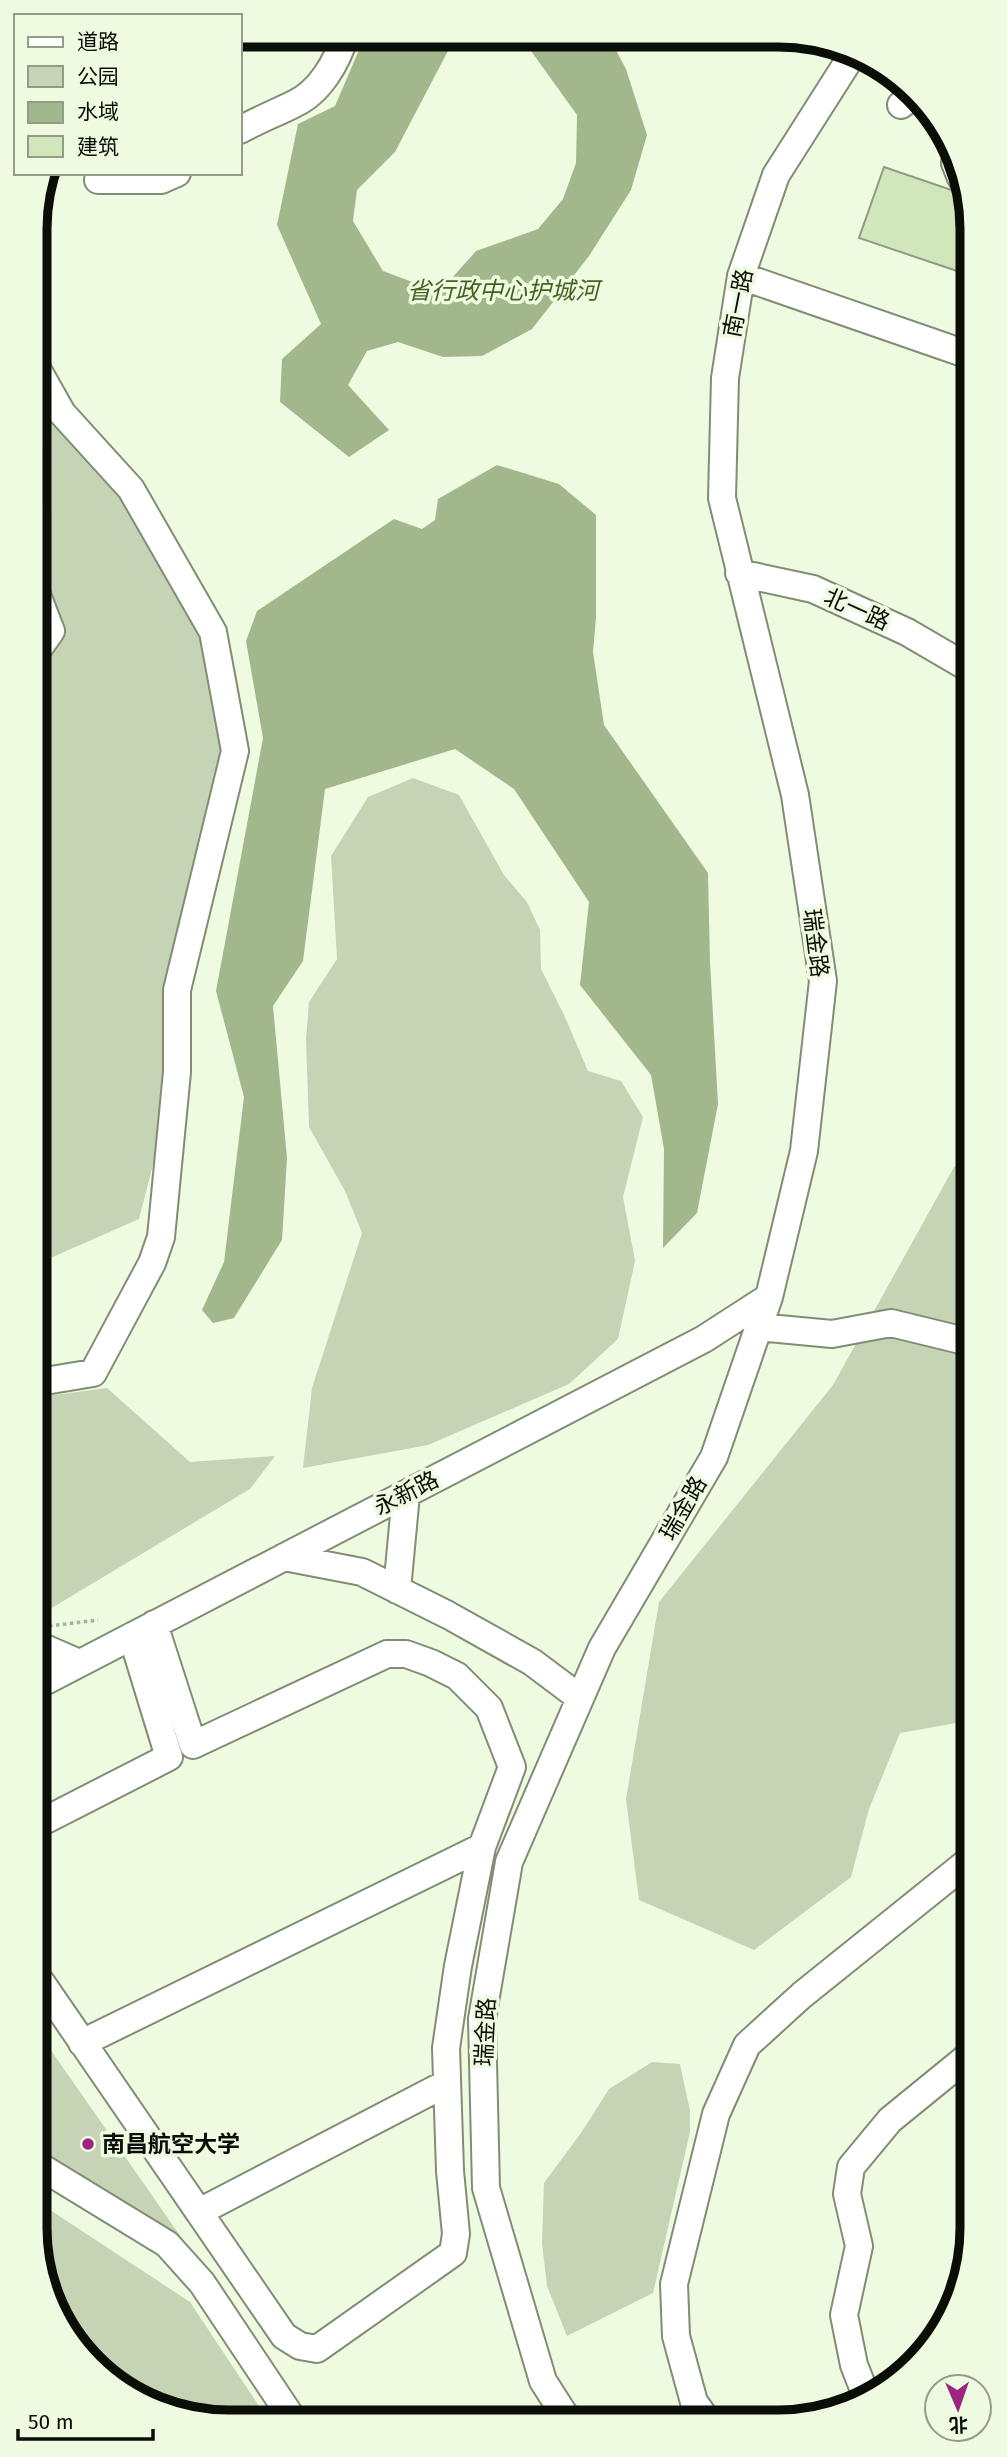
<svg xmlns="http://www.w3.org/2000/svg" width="1007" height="2457" viewBox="0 0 1007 2457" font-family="'Fira Sans','Noto Sans SC',sans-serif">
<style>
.green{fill:#c5d4b5}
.water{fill:#a3b78d}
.building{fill:#d1e7bb;stroke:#8f9b82;stroke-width:2}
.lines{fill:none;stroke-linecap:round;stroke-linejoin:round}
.minor-casing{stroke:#818d74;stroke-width:30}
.path{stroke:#a8b29d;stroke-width:3.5;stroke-dasharray:3.5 3.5;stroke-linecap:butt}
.minor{stroke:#fff;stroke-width:26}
.poi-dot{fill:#9b2580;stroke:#eefbe0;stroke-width:2.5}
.labels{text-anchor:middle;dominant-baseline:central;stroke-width:7;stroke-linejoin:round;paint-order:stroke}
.street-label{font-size:23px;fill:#0a0e06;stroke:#eefbe0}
.poi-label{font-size:23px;font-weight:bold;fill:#0a0e06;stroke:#eefbe0;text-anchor:start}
.water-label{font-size:24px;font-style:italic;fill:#476123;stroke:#eefbe0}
.rim{fill:none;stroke:#0a0e06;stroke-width:9}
</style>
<rect width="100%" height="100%" fill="#eefbe0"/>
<path class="green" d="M36,390L124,491L210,635L230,757L159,1141L139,1219L39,1263Z
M413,778L459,795L504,875L527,902L540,930L541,969L565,1017L588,1071L621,1081L643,1117L623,1197L635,1261L618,1339L569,1384L428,1445L303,1468L312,1388L362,1233L345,1191L309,1127L306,1039L309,1002L337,959L331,856L368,797Z
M968,1157L970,1724L962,1722L900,1733L869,1809L851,1877L754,1950L639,1900L626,1799L659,1602L833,1385L954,1167Z
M107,1388L190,1462L275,1456L250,1489L40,1615L39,1397Z
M41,2036L307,2418H296L159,2223L41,2155Z
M652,2062L680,2064L690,2111V2132L653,2293L567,2336L547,2286L542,2243L544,2183L581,2133L609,2089Z
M41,2204L190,2302L267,2418H192L92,2365L42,2277Z"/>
<path class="water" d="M365,36H452L449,49L395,152L357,190L353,221L383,271L426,287L451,279L476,251L538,229L563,199L576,163L577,115L521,37H609L626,69L647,135L631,190L589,256L532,329L482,356L443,357L398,342L367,351L348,385L389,430L349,457L280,402L282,359L321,324L277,225L298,124L335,106Z
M497,465L559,484L596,515V618L593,652L604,725L708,873L710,962L718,1104L697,1213L663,1248L664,1149L651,1075L580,985L589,902L514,789L455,749L325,789L303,961L273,1006L287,1158L282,1240L234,1318L213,1323L202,1310L224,1262L244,1097L216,991L263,738L246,641L257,611L394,519L422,529L435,520L438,499Z"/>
<path class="building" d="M884,167L966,195V274L859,238Z"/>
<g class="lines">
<defs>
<path id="minor" d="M901,105L913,95
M240,130C258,120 276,113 294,104C320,92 337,62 345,36
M955,163L961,178L965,181
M98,180H161L177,173
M741,276L966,354
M36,367L62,413L131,489L213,632L235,751L177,990V1072L161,1237L152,1263L93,1373L39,1382
M739,573L813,589L907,632L967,667
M37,595L51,631L37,651
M758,1327L832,1334L891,1323L969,1342
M284,1557L362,1572L448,1615L532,1662L580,1698
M397,1590L406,1494
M40,1646L79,1663
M40,1684L704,1339L769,1297
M40,1823L169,1757L132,1636
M41,1982L284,2336L300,2346L317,2349L453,2253L456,2234L450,2171L446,2048L458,1966L482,1847L512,1767L489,1708L457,1676L431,1663L406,1654H387L193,1745L154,1624
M82,2043L482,1847
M41,2167L167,2244L202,2283L292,2418
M199,2212L447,2083
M867,2398L854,2365L844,2315L859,2246L847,2194L851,2167L890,2120L971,2054
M704,2416L694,2402L676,2336L674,2284L716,2114L747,2045L802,1995L970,1860
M566,2417L543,2381L486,2188L482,2019L509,1862L602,1648L714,1457L769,1297L804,1151L823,981L795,795L722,498L725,378L741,276L776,175L851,57"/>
</defs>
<use href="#minor" class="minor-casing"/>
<path class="path" d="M49,1626L98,1620"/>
<use href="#minor" class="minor"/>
</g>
<circle class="poi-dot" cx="88" cy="2144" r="7"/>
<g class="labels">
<g class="street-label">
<text transform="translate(738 303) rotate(-79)">南一路</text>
<text transform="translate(857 609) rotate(24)">北一路</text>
<text transform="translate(816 943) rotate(83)">瑞金路</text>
<text transform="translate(406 1493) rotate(-27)">永新路</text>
<text transform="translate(683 1508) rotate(-60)">瑞金路</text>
<text transform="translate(485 2032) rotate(-87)">瑞金路</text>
</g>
<g class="poi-label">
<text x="102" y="2144">南昌航空大学</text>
</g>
<g class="water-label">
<text x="503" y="291">省行政中心护城河</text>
</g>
</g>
<path d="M0 0H1007V2457H0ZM229 47H778A182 182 0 0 1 960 229V2228A182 182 0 0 1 778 2410H229A182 182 0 0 1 47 2228V229A182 182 0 0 1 229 47Z" fill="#eefbe0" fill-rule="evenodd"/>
<path class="rim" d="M229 47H778A182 182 0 0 1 960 229V2228A182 182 0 0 1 778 2410H229A182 182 0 0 1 47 2228V229A182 182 0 0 1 229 47Z"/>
<rect x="14" y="14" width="228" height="161" fill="#eefbe0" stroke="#939c89" stroke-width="2"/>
<rect x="28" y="37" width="35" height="10" fill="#ffffff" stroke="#939c89" stroke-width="2"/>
<text x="77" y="49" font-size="21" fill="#0a0e06">道路</text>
<rect x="28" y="66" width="35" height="21" fill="#c5d4b5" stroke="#939c89" stroke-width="2"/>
<text x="77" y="84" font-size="21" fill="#0a0e06">公园</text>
<rect x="28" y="102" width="35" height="21" fill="#a3b78d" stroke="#939c89" stroke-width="2"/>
<text x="77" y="119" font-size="21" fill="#0a0e06">水域</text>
<rect x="28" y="136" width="35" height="21" fill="#d1e7bb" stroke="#939c89" stroke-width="2"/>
<text x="77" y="154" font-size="21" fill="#0a0e06">建筑</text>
<g transform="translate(958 2408) rotate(178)"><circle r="33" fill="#eefbe0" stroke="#939c89" stroke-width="2"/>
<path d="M0-5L12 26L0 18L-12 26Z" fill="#9b2580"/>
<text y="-10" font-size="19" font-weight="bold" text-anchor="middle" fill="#0a0e06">北</text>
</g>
<path d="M18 2429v10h135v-10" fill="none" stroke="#0a0e06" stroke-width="3.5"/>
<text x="28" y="2429" font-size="21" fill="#0a0e06" stroke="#eefbe0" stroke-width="5" paint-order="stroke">50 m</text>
</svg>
